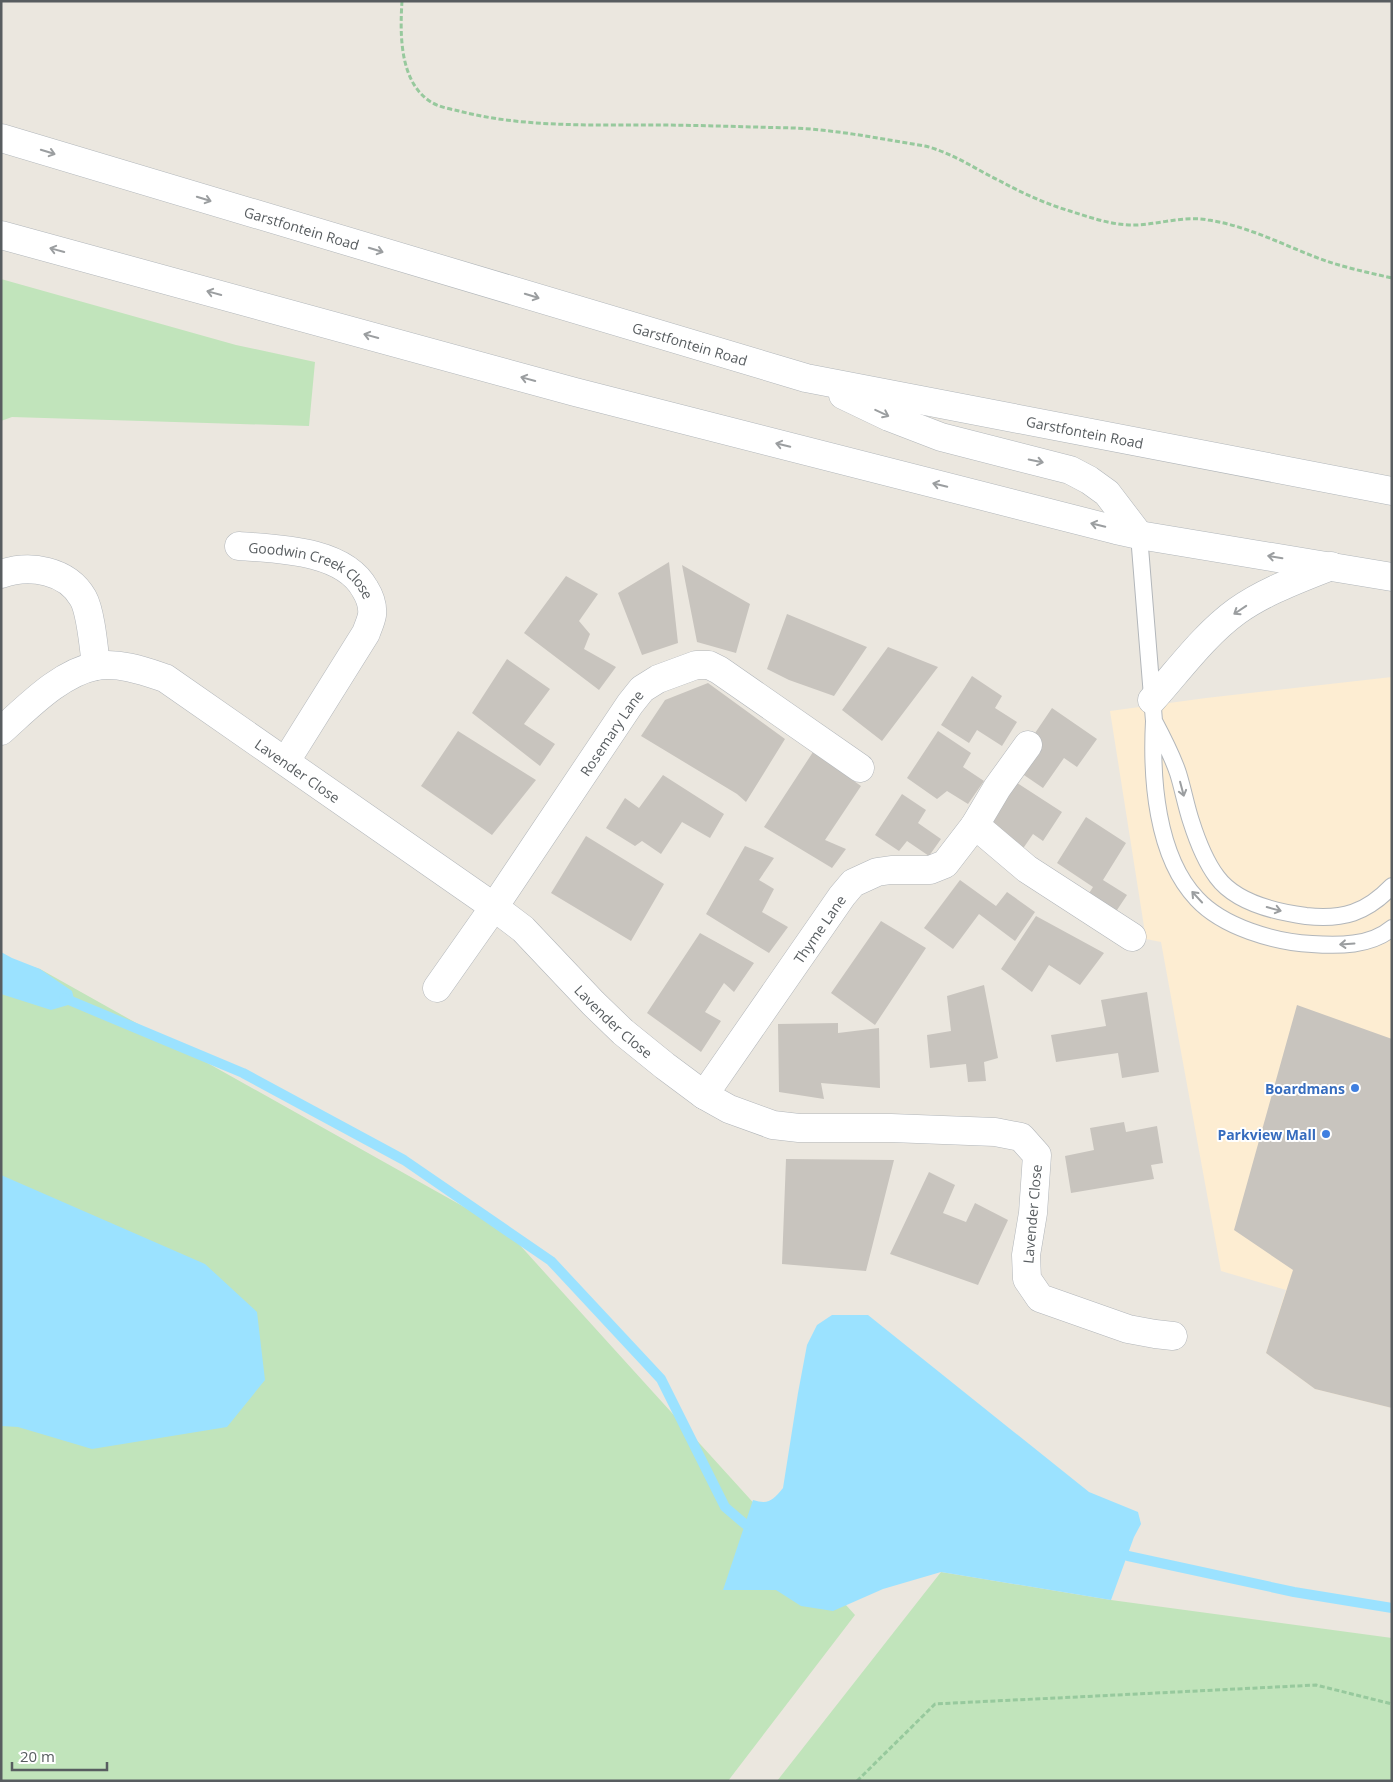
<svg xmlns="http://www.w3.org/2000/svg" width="1393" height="1782" viewBox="0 0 1393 1782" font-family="'Open Sans',sans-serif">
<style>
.commercial{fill:#fdedd2}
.green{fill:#c1e4bb}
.water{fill:#9be2ff}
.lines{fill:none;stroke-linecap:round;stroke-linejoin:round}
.stream{stroke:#9be2ff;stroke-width:10}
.building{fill:#c8c4be}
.service-casing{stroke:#b2b6ba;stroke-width:18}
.minor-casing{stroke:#b2b6ba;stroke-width:29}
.secondary-casing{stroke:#b1b6ba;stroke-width:29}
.path{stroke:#97c99d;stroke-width:3;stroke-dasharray:5 2.5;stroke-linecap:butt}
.service{stroke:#fff;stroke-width:16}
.minor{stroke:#fff;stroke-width:28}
.secondary{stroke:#fff;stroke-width:28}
.oneway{stroke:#9b9ea0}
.shop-dot{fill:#3f7fe0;stroke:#fff;stroke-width:2}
.labels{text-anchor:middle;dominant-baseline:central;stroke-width:4;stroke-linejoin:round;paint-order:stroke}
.street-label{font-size:14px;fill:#585d60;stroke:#fff}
.shop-label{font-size:14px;font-weight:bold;fill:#366cbe;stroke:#fff;text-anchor:end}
</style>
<rect width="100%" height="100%" fill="#ebe7df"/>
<path class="commercial" d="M1392,677V1408L1315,1389L1266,1353L1286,1290L1221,1271L1161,942L1146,939L1110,711L1206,698Z"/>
<path class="green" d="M1,279L236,345L315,362L309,426L12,417L1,421Z
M1,957L40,969L507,1231L855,1615L728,1781H1Z
M941,1572L1111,1600L1392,1638V1781H777Z"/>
<path class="water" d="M1,952L12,958L40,969L72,991L75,1003L51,1010L1,994Z
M1,1175L205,1264L257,1312L265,1380L227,1427L92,1449L18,1427L1,1426Z
M832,1315H868L1089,1492L1138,1512L1141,1524L1134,1537L1111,1600L941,1572L883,1589L833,1611L801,1606L776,1590H723L753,1500C769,1505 773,1500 783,1488L798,1393L807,1345L817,1325Z"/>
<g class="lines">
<path class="stream" d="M64,998L243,1073L404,1160L551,1261L661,1379L725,1507L745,1524
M1128,1556L1294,1592L1392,1608"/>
</g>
<path class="building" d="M669,562L678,643L642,655L618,593Z
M682,565L750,604L736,653L697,642Z
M566,576L598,594L579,621L590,634L584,649L616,667L599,690L524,633Z
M787,614L867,647L834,696L789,680L767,669Z
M888,647L938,667L882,741L842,710Z
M507,659L550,689L524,724L555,744L540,766L472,713Z
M972,676L1002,696L995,708L1017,722L1002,746L977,730L969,743L941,725Z
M708,683L785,739L746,802L737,794L641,736L665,700Z
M1052,708L1097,739L1077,767L1064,758L1043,788L1021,773L1031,739Z
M458,731L536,780L492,835L421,786Z
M938,731L971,753L963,767L984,781L968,804L947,791L937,799L907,778Z
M813,752L861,786L825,840L846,849L832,868L764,827Z
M663,775L724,814L710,838L682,822L661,854L642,841L635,846L606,828L625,798L639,808Z
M1014,781L1062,812L1043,841L1033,834L1022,850L985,826Z
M902,794L926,810L918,823L941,839L929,856L907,841L899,851L875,835Z
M1086,817L1126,843L1103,880L1127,895L1113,916L1086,898L1093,887L1057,863Z
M586,836L664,884L631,941L551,893Z
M745,846L774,858L759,880L774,889L762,912L788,927L769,953L706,914Z
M960,880L996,906L1007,892L1035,912L1015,941L979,914L953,949L924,928Z
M1036,916L1104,953L1080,985L1049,965L1032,992L1001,969Z
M881,921L926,948L875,1025L831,993Z
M700,933L754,963L734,992L724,983L705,1012L721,1021L701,1052L647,1013Z
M984,985L998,1058L984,1062L986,1081L968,1082L966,1064L930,1068L927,1035L951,1031L947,996Z
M1147,992L1159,1072L1122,1078L1118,1053L1056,1062L1051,1035L1106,1026L1101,1000Z
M1297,1005L1392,1039V1408L1315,1389L1266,1353L1293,1270L1234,1230Z
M838,1023V1033L879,1028L880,1088L821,1083L824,1099L779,1092L778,1024Z
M1124,1122L1126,1132L1157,1126L1163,1163L1151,1165L1154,1179L1071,1193L1065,1156L1094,1150L1090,1128Z
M786,1159L894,1160L866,1271L782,1264Z
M929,1172L955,1185L943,1213L966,1222L975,1203L1008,1220L978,1285L890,1254Z"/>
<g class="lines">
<defs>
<path id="service" d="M1139,535L1154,721C1151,777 1156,856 1197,899C1223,927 1274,942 1312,944C1338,946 1371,946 1392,928
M1154,721C1163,738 1172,755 1178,773C1183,789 1186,806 1191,821C1197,840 1205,861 1217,877C1236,903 1276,912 1306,916C1343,920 1366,913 1392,886"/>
<g id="minor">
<path id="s1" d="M239,546C279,549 344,550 365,589C370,597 373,606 372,615C371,621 368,627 366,633L286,761"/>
<path d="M1,574C30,564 67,570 83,598C91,612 94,650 96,666"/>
<path id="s2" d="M1,731C28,707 60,673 96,666C119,662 144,671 165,678L494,907L523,929L593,1003L623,1032L665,1066L704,1095L729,1109L773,1125L799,1128H891L995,1132L1021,1137L1037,1155L1033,1213L1026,1255L1027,1279L1040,1298L1128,1329L1155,1334L1173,1336"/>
<path d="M975,825L1027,869L1132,937"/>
<path id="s3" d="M437,988L494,907L630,704L642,689L658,679L696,665H709L719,670L860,768"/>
<path id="s4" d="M704,1095L842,896L853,883L877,872L891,870H930L945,864L975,825L997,788L1028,745"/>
</g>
<g id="secondary">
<path id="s5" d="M1,138L806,378L1392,491"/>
<path d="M1,235L575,392L1116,530L1139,535L1392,577"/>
<path d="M843,395L889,417L941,437L1070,470L1089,480L1107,493L1139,535"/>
<path d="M1152,700C1179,670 1204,635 1237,611C1265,591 1299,579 1331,566"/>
</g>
</defs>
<use href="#service" class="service-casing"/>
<use href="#minor" class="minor-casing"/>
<use href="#secondary" class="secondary-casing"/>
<path class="path" d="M402,1C400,33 399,82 431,102C439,107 450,109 459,111C520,127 588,125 651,125C699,125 746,127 794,128C838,130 882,139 925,146C953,153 975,169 1000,181C1022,193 1046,204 1070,211C1089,217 1108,224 1129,225C1155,226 1182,215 1208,220C1249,226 1287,247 1326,261C1347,268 1370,273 1392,278
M857,1781L935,1704L1316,1685L1392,1704"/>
<use href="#service" class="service"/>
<use href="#minor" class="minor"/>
<use href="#secondary" class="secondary"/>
</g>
<defs><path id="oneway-shaft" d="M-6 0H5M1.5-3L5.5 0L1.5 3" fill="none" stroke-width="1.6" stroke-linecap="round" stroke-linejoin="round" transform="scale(1.25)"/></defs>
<g class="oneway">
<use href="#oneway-shaft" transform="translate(48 152) rotate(17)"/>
<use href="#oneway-shaft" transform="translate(204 199) rotate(17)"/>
<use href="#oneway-shaft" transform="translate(57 250) rotate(-165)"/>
<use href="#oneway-shaft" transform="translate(376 250) rotate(17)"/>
<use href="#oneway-shaft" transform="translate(214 293) rotate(-165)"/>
<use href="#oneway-shaft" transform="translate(532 296) rotate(17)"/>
<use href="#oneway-shaft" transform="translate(371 336) rotate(-165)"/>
<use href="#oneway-shaft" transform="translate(528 379) rotate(-165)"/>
<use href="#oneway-shaft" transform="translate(882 413) rotate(25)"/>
<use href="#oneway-shaft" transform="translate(783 445) rotate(-166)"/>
<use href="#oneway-shaft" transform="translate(1036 461) rotate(12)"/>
<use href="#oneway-shaft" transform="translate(940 485) rotate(-166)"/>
<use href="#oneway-shaft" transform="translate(1098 525) rotate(-166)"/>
<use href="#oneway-shaft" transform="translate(1275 557) rotate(-171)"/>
<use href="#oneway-shaft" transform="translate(1240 610) rotate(146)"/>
<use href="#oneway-shaft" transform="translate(1182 789) rotate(75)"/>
<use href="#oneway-shaft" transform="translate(1197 897) rotate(-133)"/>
<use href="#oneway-shaft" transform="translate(1274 909) rotate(15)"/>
<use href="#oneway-shaft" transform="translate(1347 944) rotate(176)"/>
</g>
<g class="shop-dot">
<circle cx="1355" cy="1088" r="5"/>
<circle cx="1326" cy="1134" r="5"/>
</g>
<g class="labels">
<g class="street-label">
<text stroke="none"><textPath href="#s5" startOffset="314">Garstfontein Road</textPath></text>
<text stroke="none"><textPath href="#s5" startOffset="719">Garstfontein Road</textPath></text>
<text stroke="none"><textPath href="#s5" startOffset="1124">Garstfontein Road</textPath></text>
<text stroke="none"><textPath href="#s1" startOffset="79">Goodwin Creek Close</textPath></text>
<text stroke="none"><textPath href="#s3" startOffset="309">Rosemary Lane</textPath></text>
<text stroke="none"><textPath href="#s2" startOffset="349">Lavender Close</textPath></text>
<text stroke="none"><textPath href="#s4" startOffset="202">Thyme Lane</textPath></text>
<text stroke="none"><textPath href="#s2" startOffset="754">Lavender Close</textPath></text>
<text transform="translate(1032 1214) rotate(-85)">Lavender Close</text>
</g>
<g class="shop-label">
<text x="1345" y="1088">Boardmans</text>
<text x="1316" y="1134">Parkview Mall</text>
</g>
</g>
<rect width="1393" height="1782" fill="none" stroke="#585d60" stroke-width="5"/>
<path d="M12 1762v8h95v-8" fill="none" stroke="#585d60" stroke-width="2.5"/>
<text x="20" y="1762" font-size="15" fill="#585d60" stroke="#ffffff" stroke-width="4" paint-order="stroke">20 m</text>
</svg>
